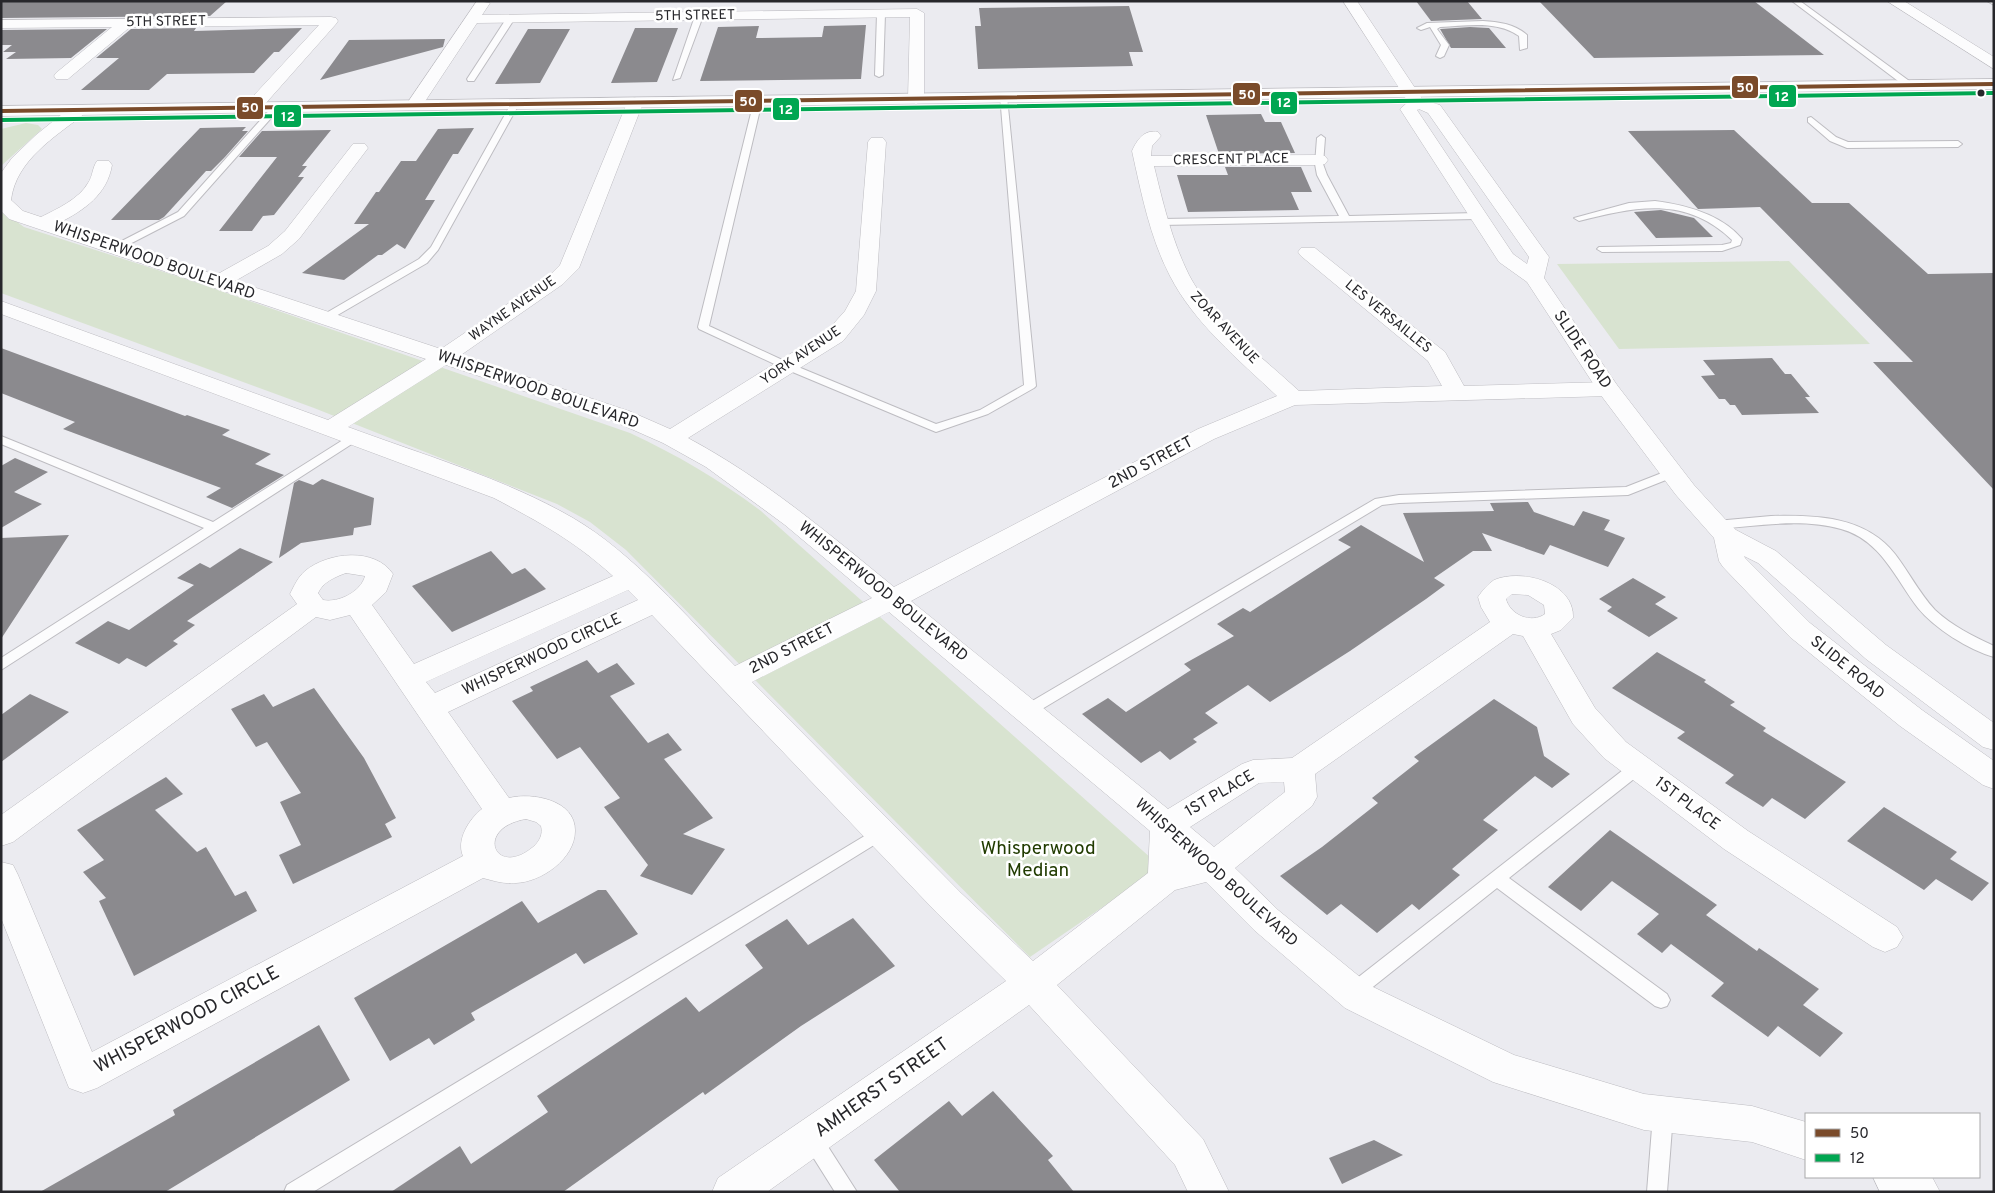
<svg xmlns="http://www.w3.org/2000/svg" width="1995" height="1193" viewBox="0 0 1995 1193" font-family="Overpass,sans-serif">
<style>
.green{fill:#d8e3d0}
.building{fill:#8b8a8e}
.lines{fill:none;stroke-linecap:round;stroke-linejoin:round}
.service-casing{stroke:#bdbcc1;stroke-width:2}
.minor-casing{stroke:#bdbcc1;stroke-width:1}
.secondary-casing{stroke:#bdbcc1;stroke-width:1}
.primary-casing{stroke:#bdbcc1;stroke-width:1}
.service{fill:#fcfcfd;fill-rule:evenodd}
.minor{fill:#fcfcfd;fill-rule:evenodd}
.secondary{fill:#fcfcfd;fill-rule:evenodd}
.primary{fill:#fcfcfd;fill-rule:evenodd}
.bus-1-casing{stroke:#fff;stroke-width:6}
.bus-2-casing{stroke:#fff;stroke-width:6}
.bus-1{stroke:#7a4b2a;stroke-width:4}
.bus-2{stroke:#00a651;stroke-width:4}
.bus-dot{fill:#27272b;stroke:#fff;stroke-width:2}
.labels{text-anchor:middle;dominant-baseline:central;stroke-width:5;stroke-linejoin:round;paint-order:stroke}
.far-street-label{font-size:14px;fill:#27272b;stroke:#fff}
.street-label{font-size:16px;fill:#27272b;stroke:#fff}
.near-park-label{font-size:19px;fill:#213b00;stroke:#fff}
.near-street-label{font-size:19px;fill:#27272b;stroke:#fff}
.line-badge{stroke:#fff;stroke-width:2}
.badge-label{font-size:14px;text-anchor:middle;font-weight:bold;fill:#fff}
</style>
<rect width="100%" height="100%" fill="#ebebf0"/>
<path class="green" d="M26,123L38,125L42,129L1,166V129Z
M1,210L24,227L195,282L630,433C677,455 720,480 761,511L1161,867L1030,957L626,550L590,522L557,504L314,408L1,293Z
M1789,261L1870,344L1619,349L1557,264Z"/>
<path class="building" d="M1,1H227L210,16L1,18Z
M1416,1H1467L1482,19L1431,21Z
M1539,1H1754L1824,55L1594,58Z
M1129,6L1143,52H1129L1133,66L978,69L975,26H981L979,8Z
M866,25L861,79L700,81L718,27L759,26L756,38L822,37L824,26Z
M1470,27L1489,28L1506,48H1451L1440,29Z
M196,28L194,31L302,28L279,52H274L254,73L167,74L149,90H81L119,58H96L131,29Z
M635,28H678L657,82L611,83Z
M107,29L71,58L6,59L16,52H3L12,45H1V30Z
M528,29H570L540,83L495,84Z
M445,39L443,47L320,80L349,40Z
M1261,114L1265,122H1281L1295,153L1219,154L1206,115Z
M246,127L242,131H248L225,157L211,171H206L164,217L159,220H111L200,128Z
M474,128L458,154H453L425,200H435L405,249L397,244L382,255H378L344,280L302,273L369,224H354L376,192H379L401,161H416L438,129Z
M331,130L302,166H307L298,177H304L274,215L263,216L252,231H219L277,157H239L262,131Z
M1734,130L1812,203H1849L1928,274L1994,273V490L1873,362H1913L1760,207L1698,209L1628,131Z
M1225,167H1301L1312,192H1291L1299,210L1188,212L1177,175H1228Z
M1661,210L1694,218L1713,237L1656,238L1634,212Z
M1,348L185,416L187,415L230,430L222,435L271,454L255,464L284,475L232,508L206,497L221,488L63,429L75,422L1,393Z
M1772,358L1785,374H1791L1810,397H1805L1819,413L1742,415L1735,405H1730L1725,399H1719L1701,376L1715,375L1703,360Z
M15,458L48,472L14,492L42,504L1,528V466Z
M322,479L374,498L371,525L354,528L353,535L301,543L279,558L294,483L299,480L313,485Z
M1528,502L1534,512L1574,526L1583,511L1610,520L1604,530L1625,538L1608,567L1550,545L1544,555L1482,533L1492,551H1473L1434,578L1445,585L1426,599L1350,651L1270,702L1248,685L1205,713L1218,723L1193,739L1197,742L1170,760L1160,751L1141,763L1082,714L1108,698L1126,712L1191,670L1184,664L1234,636L1217,624L1243,608L1250,612L1351,547L1338,540L1361,525L1424,562L1403,513L1494,511L1490,503Z
M69,535L1,639V538Z
M240,548L273,562L187,621L195,625L173,641L178,644L146,667L127,658L119,664L75,643L108,621L129,630L194,585L177,578L200,563L210,568Z
M491,551L512,574L525,568L546,589L452,632L412,586Z
M1633,578L1666,597L1655,604L1678,618L1649,637L1607,611L1612,607L1599,599Z
M1657,652L1706,680L1704,682L1735,702L1730,705L1766,728L1763,731L1846,782L1805,819L1772,798L1763,807L1725,783L1734,775L1677,738L1685,732L1612,688Z
M587,660L598,673L617,663L635,684L610,696L648,743L668,733L682,750L664,759L713,818L683,834L725,849L692,895L640,876L648,865L604,807L620,798L580,747L557,759L512,701L533,691L530,687Z
M314,688L364,758L396,818L385,824L392,837L293,884L279,855L301,845L280,802L301,793L267,742L256,747L231,709L264,694L273,707Z
M30,694L69,712L1,762V715Z
M1494,699L1537,727L1544,756L1570,774L1552,788L1535,776L1483,820L1498,830L1452,869L1460,875L1419,910L1412,904L1377,933L1341,904L1327,915L1280,876L1322,847L1378,803L1372,798L1419,761L1414,757Z
M166,777L183,794L155,810L197,852L206,847L235,896L246,891L257,911L134,976L99,901L106,898L83,872L104,860L77,830Z
M1884,807L1957,852L1950,859L1989,883L1972,901L1936,879L1924,890L1847,841Z
M1610,830L1717,905L1706,915L1757,951L1759,948L1819,989L1803,1005L1843,1033L1820,1057L1778,1026L1768,1037L1711,996L1724,983L1671,944L1662,953L1637,934L1659,914L1612,881L1581,911L1548,887Z
M598,890H606L638,934L584,964L576,953L471,1013L475,1020L434,1045L429,1038L390,1061L354,998L522,901L538,923Z
M853,918L895,966L801,1026L705,1095L703,1092L563,1192H391L460,1146L471,1164L548,1112L537,1096L686,997L699,1012L763,968L745,945L787,919L808,945Z
M319,1025L350,1080L165,1192H40L175,1115L173,1110Z
M993,1091L1053,1156L1048,1160L1074,1192H900L874,1160L949,1101L962,1116Z
M1374,1140L1403,1155L1342,1184L1329,1158Z"/>
<g class="lines">
<defs>
<path id="service" d="M1792,1H1800L1912,83V87H1906Z
M1987,1H1994V5Z
M881,12L885,14L883,75L879,77L875,75L877,14Z
M699,14L703,16L680,78L673,80L695,16Z
M508,16L515,18L474,81H468L467,79Z
M1483,21C1499,22 1515,24 1527,35V48L1520,50L1519,36C1496,20 1466,26 1440,27L1437,29L1449,45L1444,56L1440,58L1436,56L1441,45L1430,27L1421,30L1417,28L1427,23Z
M1000,95L1007,97L1036,386L1034,388L988,414L936,432L783,368L699,329L698,327L754,101L758,99L762,101L709,326L791,364L936,424L980,410L1024,385Z
M512,102L519,104L438,250L427,263L329,320H321V316L419,259L431,247Z
M274,105L281,107L184,216L120,249H114V245L178,212Z
M1811,117L1836,137L1848,142L1958,141L1962,144L1958,147L1847,148L1830,141L1808,122V118Z
M1321,135L1325,138L1323,164L1327,175L1349,216L1477,213L1482,216L1477,219L1161,225L1156,222L1161,219L1339,216L1317,175L1315,164L1317,138Z
M1655,201C1686,205 1721,214 1742,239L1740,245L1722,251L1602,252L1597,249L1599,247L1722,245L1731,243L1732,240C1685,195 1635,207 1579,221L1574,218L1629,203Z
M354,433L360,437L358,440L1,670V658L204,528L1,444V436L213,522Z
M1672,469L1678,473L1676,476L1628,495L1399,503L1382,505L1032,715H1022L1019,711L1022,707L1375,499L1399,495L1626,487Z
M1771,516C1816,515 1865,516 1895,554C1909,572 1919,593 1935,610C1952,626 1973,636 1994,646V657C1969,650 1934,628 1918,608C1895,578 1881,540 1841,529C1801,518 1757,526 1716,529L1710,525L1716,521Z
M1638,761L1644,763L1646,767L1644,771L1509,878L1667,994L1670,1000L1667,1006L1661,1008L1655,1006L1497,888L1359,998L1353,1000L1347,998L1344,992L1347,986L1632,763Z
M881,826L887,827L889,832L887,837L313,1192H284L287,1185Z
M1663,1106L1670,1109L1673,1115L1667,1192H1647L1653,1115L1656,1109Z
M811,1129L818,1131L857,1192H835L801,1138L804,1131Z"/>
<path id="minor" d="M477,1L490,3L482,15L917,9L924,13V99L916,104L908,99L910,17L477,23L420,109H408L406,105Z
M1887,1H1904L1994,57V69Z
M331,17L336,18L338,21L336,24L258,112H246L244,108L246,104L319,25L130,27L68,79H56L54,76L56,73L112,27L1,28V20Z
M635,98L641,100L643,103L579,268L563,284L461,355L629,411L670,429L827,331L845,311L856,291L868,142L871,138H883L886,142L876,291L864,315L843,341L688,438C763,478 828,533 894,587L1198,429L1277,396C1239,360 1194,323 1170,276C1150,238 1141,192 1132,151C1137,140 1144,129 1158,132L1161,136L1152,146L1151,156L1319,155L1325,156L1328,160L1325,164L1319,165L1154,166C1163,203 1172,241 1189,275C1212,319 1262,357 1299,391L1442,386L1428,361L1301,256L1298,252L1301,248H1315L1445,352L1464,386L1608,382L1616,384L1619,389L1616,394L1608,396L1295,405L1214,439L911,601L1168,809L1242,764L1253,760L1292,758L1490,622L1481,607L1478,597C1482,591 1488,584 1494,580C1522,568 1575,583 1573,618L1561,630L1551,634L1595,708L1626,742L1748,831L1897,927L1903,937L1897,947L1885,952L1873,947L1724,849L1604,758L1573,724L1523,636L1513,634L1315,774L1317,797L1312,806L1235,868L1278,910L1371,986L1514,1055L1644,1094L1752,1106L1806,1122V1160L1752,1142L1644,1130L1493,1082L1345,1008L1254,930L1206,882L1175,890L1057,985L1203,1139L1229,1192H1188L1175,1165L1029,1005L767,1192H712L718,1178L1006,981L937,913L652,615L448,712L509,798C532,792 576,800 575,831C575,859 541,882 516,883C504,884 494,881 483,878L97,1088L83,1093L69,1088L1,918V862L13,865L18,875L92,1052L463,856C456,840 469,819 482,809L350,615L330,620L316,617L13,842L1,846V815L297,604L290,594C294,586 298,577 305,571C328,552 375,547 393,574L386,592L372,605L414,664L613,576C573,540 541,523 494,498L1,314V301L328,420L426,359L9,219L1,211V173L12,158L36,135L72,106H84L86,110L84,114C55,137 16,160 11,200L23,211L41,217C57,209 79,199 88,183C93,176 92,168 97,161H109L112,165C107,195 84,210 59,223L216,275L268,246L285,231L353,144H365L368,148L365,152L299,239L282,254L235,281L441,349L549,276L560,265L627,103L629,100ZM446,365L613,421L663,443L706,467L785,525L872,598L735,666C686,616 633,553 573,518C504,478 423,455 348,427ZM346,573L365,576C361,592 338,603 323,600L318,593C323,582 335,577 346,573ZM628,590L638,600L435,693L426,682ZM1512,594L1528,595L1544,605L1545,614C1531,624 1510,615 1506,599ZM889,612L1150,831L1148,873L1033,961L961,893L752,682ZM1284,782L1285,792L1214,847L1190,827L1259,783ZM526,819L536,822L541,826C543,834 540,841 533,847C495,879 473,828 526,819Z
M1873,1177H1932L1940,1192H1880Z"/>
<path id="secondary" d="M1343,1H1357L1423,100L1440,105L1549,257L1544,278L1617,385L1694,485L1725,519L1736,530L1776,551L1886,645L1994,723V750L1983,747L1866,659L1758,563L1744,556L1745,558L1810,623L1922,710L1994,761V789L1983,785L1900,726L1790,637L1723,567L1719,561L1714,538L1676,495L1600,394L1527,282L1499,262L1400,109L1408,102ZM1419,109L1428,113L1529,257L1527,264L1513,254L1417,110Z"/>
<path id="primary" d="M1994,79V89L1,116V106Z"/>
</defs>
<use href="#service" class="service-casing"/>
<use href="#minor" class="minor-casing"/>
<use href="#secondary" class="secondary-casing"/>
<use href="#primary" class="primary-casing"/>
<use href="#service" class="service"/>
<use href="#minor" class="minor"/>
<use href="#secondary" class="secondary"/>
<use href="#primary" class="primary"/>
<defs>
<path id="bus-1" d="M1,111L1994,84"/>
<path id="bus-2" d="M1,120L1994,93"/>
</defs>
<use href="#bus-1" class="bus-1-casing"/>
<use href="#bus-2" class="bus-2-casing"/>
<use href="#bus-1" class="bus-1"/>
<use href="#bus-2" class="bus-2"/>
</g>
<circle class="bus-dot" cx="1981" cy="93" r="4.5"/>
<g class="labels">
<g class="far-street-label">
<text transform="translate(695 16) rotate(-1)">5TH STREET</text>
<text transform="translate(166 22) rotate(-1)">5TH STREET</text>
<text transform="translate(1231 160) rotate(-1)">CRESCENT PLACE</text>
<text transform="translate(513 309) rotate(-35)">WAYNE AVENUE</text>
<text transform="translate(1388 317) rotate(39)">LES VERSAILLES</text>
<text transform="translate(1224 328) rotate(47)">ZOAR AVENUE</text>
<text transform="translate(801 356) rotate(-34)">YORK AVENUE</text>
</g>
<g class="street-label">
<text transform="translate(154 261) rotate(19)">WHISPERWOOD BOULEVARD</text>
<text transform="translate(1582 350) rotate(56)">SLIDE ROAD</text>
<text transform="translate(538 390) rotate(19)">WHISPERWOOD BOULEVARD</text>
<text transform="translate(1151 463) rotate(-28)">2ND STREET</text>
<text transform="translate(883 592) rotate(39)">WHISPERWOOD BOULEVARD</text>
<text transform="translate(792 649) rotate(-27)">2ND STREET</text>
<text transform="translate(542 655) rotate(-25)">WHISPERWOOD CIRCLE</text>
<text transform="translate(1847 668) rotate(39)">SLIDE ROAD</text>
<text transform="translate(1220 794) rotate(-30)">1ST PLACE</text>
<text transform="translate(1687 804) rotate(37)">1ST PLACE</text>
<text transform="translate(1216 873) rotate(42)">WHISPERWOOD BOULEVARD</text>
</g>
<g class="near-park-label">
<text x="1038" y="849">Whisperwood<tspan x="1038" dy="22">Median</tspan></text>
</g>
<g class="near-street-label">
<text transform="translate(187 1020) rotate(-28)">WHISPERWOOD CIRCLE</text>
<text transform="translate(882 1088) rotate(-35)">AMHERST STREET</text>
</g>
</g>
<g class="line-badge">
<rect x="1731" y="75" width="28" height="24" rx="5" fill="#7a4b2a"/>
<rect x="1232" y="82" width="29" height="24" rx="5" fill="#7a4b2a"/>
<rect x="1768" y="84" width="29" height="24" rx="5" fill="#00a651"/>
<rect x="734" y="89" width="29" height="24" rx="5" fill="#7a4b2a"/>
<rect x="1270" y="91" width="28" height="24" rx="5" fill="#00a651"/>
<rect x="236" y="96" width="28" height="24" rx="5" fill="#7a4b2a"/>
<rect x="772" y="97" width="28" height="24" rx="5" fill="#00a651"/>
<rect x="273" y="104" width="29" height="24" rx="5" fill="#00a651"/>
</g>
<g class="badge-label">
<text x="1745" y="92">50</text>
<text x="1247" y="99">50</text>
<text x="1782" y="101">12</text>
<text x="748" y="106">50</text>
<text x="1284" y="107">12</text>
<text x="250" y="112">50</text>
<text x="786" y="114">12</text>
<text x="288" y="121">12</text>
</g>
<rect width="1995" height="1193" fill="none" stroke="#27272b" stroke-width="5"/>
<rect x="1805" y="1113" width="175" height="65" fill="#ffffff" stroke="#a9a9aa"/>
<rect x="1815" y="1129" width="25" height="8" fill="#7a4b2a" stroke="#a9a9aa"/>
<text x="1850" y="1138" font-size="15" fill="#27272b">50</text>
<rect x="1815" y="1154" width="25" height="8" fill="#00a651" stroke="#a9a9aa"/>
<text x="1850" y="1163" font-size="15" fill="#27272b">12</text>
</svg>
